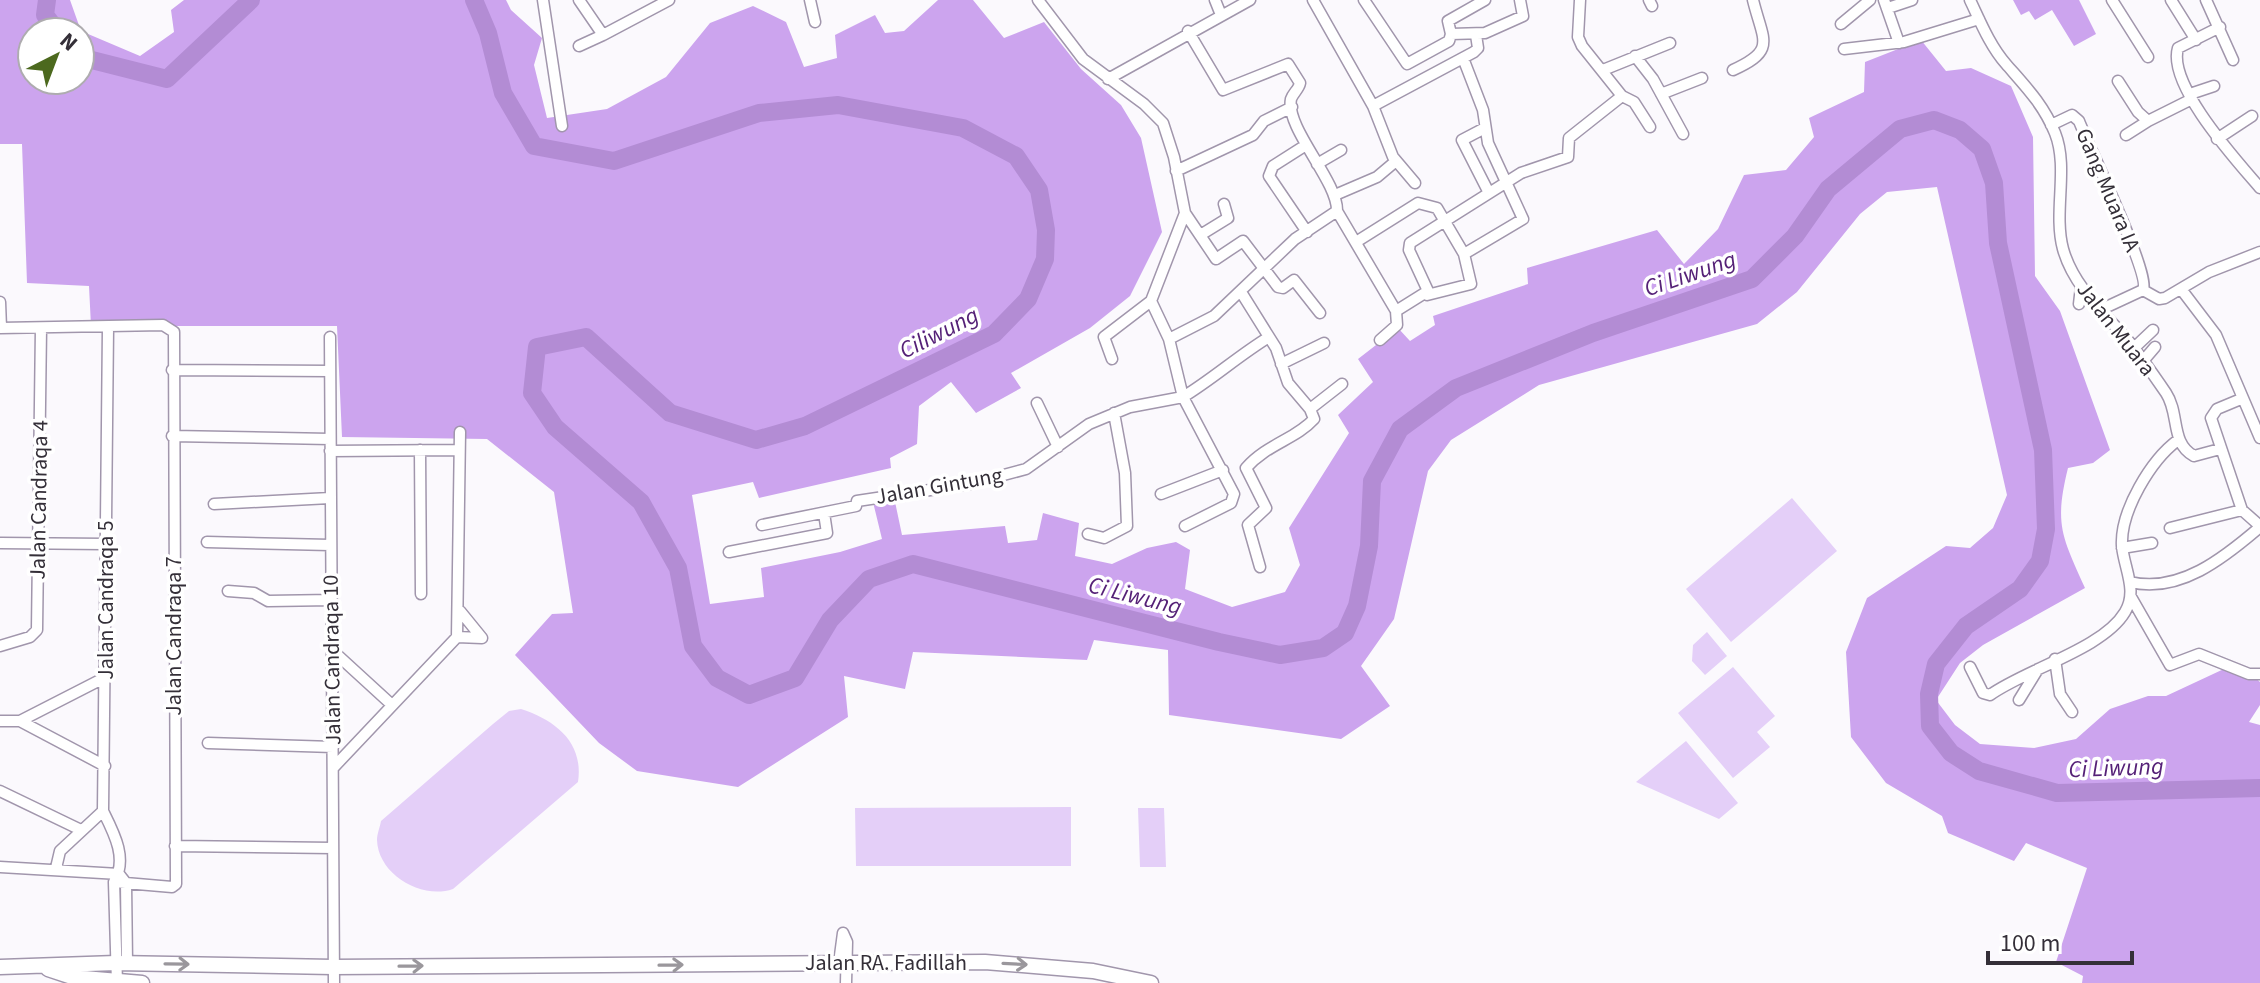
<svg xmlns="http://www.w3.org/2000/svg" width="2260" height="983" viewBox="0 0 2260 983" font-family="'Source Sans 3',sans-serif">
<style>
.green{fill:#e4cff8}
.forest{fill:#cca4ee;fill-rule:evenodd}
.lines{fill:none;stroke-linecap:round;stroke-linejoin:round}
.river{stroke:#b38cd4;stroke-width:18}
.street-casing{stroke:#a196ac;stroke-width:13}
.secondary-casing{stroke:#a196ac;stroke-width:17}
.street{stroke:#fff;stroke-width:10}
.secondary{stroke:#fff;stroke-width:14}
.oneway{stroke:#9a979c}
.labels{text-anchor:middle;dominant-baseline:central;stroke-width:7;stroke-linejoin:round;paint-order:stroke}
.street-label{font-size:22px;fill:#342f38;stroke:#fff}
.water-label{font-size:24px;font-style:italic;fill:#552177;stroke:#fff}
</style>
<rect width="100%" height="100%" fill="#fbf9fd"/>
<path class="green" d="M1792,498L1837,551L1731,642L1686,589Z
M1707,632L1727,656L1705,675L1692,661L1693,645Z
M1733,667L1775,716L1757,732L1770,747L1733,778L1678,713Z
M521,709C555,720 584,742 578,782L453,889C421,900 378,874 377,840C377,834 380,827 381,821L493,724L509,711Z
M1686,741L1738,803L1719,819L1636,782Z
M1071,807V866H856L855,808Z
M1138,808H1164L1166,867H1140Z"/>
<path class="forest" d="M0,0H70L81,31L140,56L174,32L171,10L184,0H506L511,10L542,38L534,65L547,118L607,109L666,77L710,23L753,6L786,22L804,67L837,58L835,35L875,15L885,33L904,31L938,0H973L1004,38L1044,22L1081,69L1121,105L1141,138L1162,232L1130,296L1090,328L1011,373L1021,388L976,413L951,382L919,406L917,444L890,458L891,468L759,498L753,482L692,495L710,604L764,597L761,568L840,552L882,539L873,502L894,497L902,535L1005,526L1008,543L1037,540L1043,513L1079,523L1075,556L1112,564L1147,548L1176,542L1190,550L1185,589L1232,607L1285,592L1300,565L1289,528L1349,433L1338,415L1373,382L1358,359L1398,328L1410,341L1435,325L1433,316L1528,284L1527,268L1657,230L1684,264L1718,229L1744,175L1786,170L1814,137L1809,118L1864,92L1865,62L1921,40L1946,71L1971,68L2011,86L2033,137L2035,276L2060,311L2110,450L2093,463L2068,468C2054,525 2062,536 2085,588L1983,645L1960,663L1936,700L1955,725L1980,744L2034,748L2076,739L2110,709L2148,696H2166L2226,668L2244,678L2253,676L2260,682V705L2249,722L2260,725V983H2082L2083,976L2056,962L2087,868L2026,843L2014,861L1948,833L1942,816L1886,783L1851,737L1846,652L1867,598L1946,546L1970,548L1993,528L2007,495L1937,187L1887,192L1860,214L1797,292L1757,324L1539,385L1451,440L1428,471L1394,619L1361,666L1390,706L1341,739L1169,715L1168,650L1094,640L1087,660L913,652L905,689L844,676L848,717L738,787L637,771L599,743L515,655L552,614L573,613L554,492L487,439L342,437L337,326H91L89,286L27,283L22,144H0ZM32,32H80V80H32Z
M2013,0H2079L2096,34L2074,46L2052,10L2035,20L2029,11L2021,15Z"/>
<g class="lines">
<path class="river" d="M47,0L45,15L58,32
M474,0L488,33L503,93L534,146L614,161L759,113L838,105L963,128L1016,156L1039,190L1046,230L1045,259L1028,299L994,334L805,426L756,440L670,413L586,337L537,347L532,393L555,427L641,502L678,568L693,646L717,678L749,695L795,678L830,620L869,579L913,564L1219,642L1280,655L1323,648L1345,633L1357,606L1369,546L1372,481L1400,429L1456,388L1593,333L1752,279L1795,236L1828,189L1900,129L1934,120L1960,130L1982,149L1994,183L1998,243L2043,450L2046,529L2040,561L2020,589L1966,626L1936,664L1929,694L1930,726L1951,753L1979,771L2057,793L2260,788
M80,57L167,79L251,0"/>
<defs>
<path id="street" d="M543,0L562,126
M579,0L603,35L669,0
M810,0L815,22
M1038,0L1083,59L1144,104L1163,123L1174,157L1185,213L1216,259L1243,241L1278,287L1283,288L1294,280L1320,313
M1215,0L1221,15
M1313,0L1373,106L1393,157L1415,183
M1364,0L1407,64L1449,41L1451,34
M1649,0L1652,6
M1884,0L1899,43
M1970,0C1980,21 1990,46 2006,64C2026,87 2043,104 2055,133C2069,168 2053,212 2063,249C2073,285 2102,311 2126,338C2140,355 2153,374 2166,393C2180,414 2170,443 2194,456L2220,449
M2112,0L2148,57
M2171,0L2196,40
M2206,0L2233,60
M1888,8L1912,0
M1841,24L1870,0
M2220,27L2178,48C2167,85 2237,161 2260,188
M1188,31L1223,90L1288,64L1300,83C1299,89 1293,93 1291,99C1285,128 1338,181 1337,211L1396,311L1397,325L1380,340
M1451,34L1485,33L1523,16L1520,0
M1451,34L1448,21L1485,0
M579,46L603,35
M1844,49L1904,42L1979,19
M1635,56L1653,79L1683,134
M1463,58L1483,110L1488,143L1523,219L1464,254
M1603,70L1670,43
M1733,70C1777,50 1763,41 1753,0
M1108,79L1250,0
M2118,81L2138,112L2148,121L2192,99
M1661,94L1702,78
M2190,94L2214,86
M1622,96L1634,102L1650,127
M1373,106L1474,52L1478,48L1476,35
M2051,125L2072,115L2079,121C2089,147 2151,275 2143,290L2100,310
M1483,129L1462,140L1489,193
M2126,135L2148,121
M2217,139L2252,116
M1306,145L1273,166L1269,176L1307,232
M1317,164L1341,150
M1176,171L1253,135L1264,121L1292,107
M1335,195L1377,177L1396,161
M1202,234L1228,218L1224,204
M1356,242L1418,203L1437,208L1464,254L1471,284L1427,295
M2181,289L2216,335L2260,438
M2143,290L2159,299L2165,298L2209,272L2260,252
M1241,292L1276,348L1288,383L1310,409L1314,419C1296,439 1267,444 1246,468L1266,508L1248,525L1260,567
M0,302L1,328
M2079,304L2081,287
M1396,311L1428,291L1409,250L1410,243L1521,173L1568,157L1569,138L1622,96L1582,46L1578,37L1580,0
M0,328L163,325L174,332L176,884L172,887L114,882
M108,328L103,811C114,833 128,859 114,882L117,983
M330,337L334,983
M1169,339L1214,316L1295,239L1337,211
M2134,348L2153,330
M1112,359L1104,337L1151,301
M2143,361L2155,347
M1281,364L1324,343
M172,370L330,371
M2241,399L2217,409L2211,418L2242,510L2260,526
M1037,403L1058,447
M1310,409L1342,384
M172,436L330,439
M420,450L421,594
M330,451L459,450
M1161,494L1223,470
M214,504L330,498
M762,525L856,506L857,501L970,484L1026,469L1089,424L1130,407L1183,397L1169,339L1151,301L1185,213
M1185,526L1231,503L1234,494L1183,397C1214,378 1238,356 1269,337
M2170,528L2242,510
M1088,534L1104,538L1127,526L1125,473L1114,413
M207,542L330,545
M0,543L105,544
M2122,548L2152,543
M729,552L827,533L824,513
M2130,582C2179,594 2224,558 2260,527
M228,591L254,593L268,601L332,600
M2131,597L2170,665L2199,654L2249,674H2260
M457,637L482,638L460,611
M0,646L30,637L37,630L41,328
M333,651L392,705
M2055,659L2060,694L2072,712
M1970,667L1983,693L1990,695C2026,669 2103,649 2125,612C2138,591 2124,568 2122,546C2120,511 2151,460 2178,440
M2019,700L2038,669
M0,721H20
M208,743L333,747
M105,766L20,721L106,677
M333,768L457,637L460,432
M0,791L81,830
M175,846L333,848
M0,867L119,874L126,883L127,963
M56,868L60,851L103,811
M843,933L847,942L846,983
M839,963L843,933"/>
<path id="secondary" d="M0,967L116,963L333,967L985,962L1093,971L1151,983
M48,969L72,977L142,983"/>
</defs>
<use href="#street" class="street-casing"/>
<use href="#secondary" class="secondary-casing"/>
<use href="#street" class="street"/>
<use href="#secondary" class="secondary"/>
</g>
<defs><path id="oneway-shaft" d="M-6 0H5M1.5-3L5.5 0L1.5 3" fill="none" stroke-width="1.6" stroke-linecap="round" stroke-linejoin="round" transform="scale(2)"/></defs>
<g class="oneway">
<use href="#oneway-shaft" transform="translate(177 964) rotate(1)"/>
<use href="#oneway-shaft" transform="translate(1015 964) rotate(3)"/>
<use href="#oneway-shaft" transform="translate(671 965) rotate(-1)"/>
<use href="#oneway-shaft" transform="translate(411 966) rotate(-1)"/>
</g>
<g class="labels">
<g class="street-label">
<text transform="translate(2108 190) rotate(67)">Gang Muara IA</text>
<text transform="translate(2116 329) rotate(52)">Jalan Muara</text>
<text transform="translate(939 486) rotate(-10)">Jalan Gintung</text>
<text transform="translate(39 500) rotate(-89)">Jalan Candraqa 4</text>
<text transform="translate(106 600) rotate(-90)">Jalan Candraqa 5</text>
<text transform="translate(174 636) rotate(-90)">Jalan Candraqa 7</text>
<text transform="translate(332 660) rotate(-91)">Jalan Candraqa 10</text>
<text x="886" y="963">Jalan RA. Fadillah</text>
</g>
<g class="water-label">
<text transform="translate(1690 274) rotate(-19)">Ci Liwung</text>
<text transform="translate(939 333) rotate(-27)">Ciliwung</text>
<text transform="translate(1135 596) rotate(14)">Ci Liwung</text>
<text transform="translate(2116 768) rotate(-2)">Ci Liwung</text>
</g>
</g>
<g transform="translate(56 56) rotate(42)"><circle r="38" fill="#ffffff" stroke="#aeacaf" stroke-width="2"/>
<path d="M0-6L14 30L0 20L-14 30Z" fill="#4c691e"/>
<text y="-12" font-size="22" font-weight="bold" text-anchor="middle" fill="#342f38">N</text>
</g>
<path d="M1988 951v12h144v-12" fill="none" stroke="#342f38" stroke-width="4"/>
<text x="2000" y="951" font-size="24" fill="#342f38" stroke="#ffffff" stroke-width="6" paint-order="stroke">100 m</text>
</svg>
